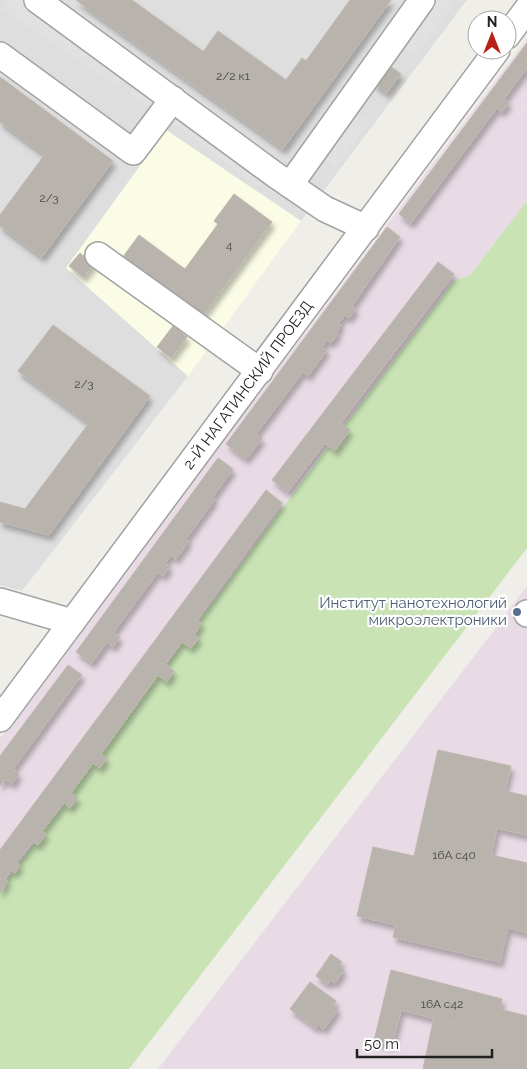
<svg xmlns="http://www.w3.org/2000/svg" width="527" height="1069" viewBox="0 0 527 1069" font-family="Raleway,sans-serif">
<style>
.residential{fill:#dedede}
.industrial{fill:#e8dbe5}
.education{fill:#fafce5}
.grass{fill:#c9e3b5}
.parking{fill:#e1e1e1}
.building{fill:#b9b3ae;stroke:#c0b6ac;filter:url(#shadow)}
.lines{fill:none;stroke-linecap:round;stroke-linejoin:round}
.minor-casing{stroke:#a2a2a2;stroke-width:28}
.minor{stroke:#fff;stroke-width:25}
.service-dot{fill:#5c6f8a;stroke:#fff;stroke-width:2}
.labels{text-anchor:middle;dominant-baseline:central;stroke-width:4.5;stroke-linejoin:round;paint-order:stroke}
.number-label{font-size:12px;fill:#474644}
.street-label{font-size:15px;fill:#212121;stroke:#fff}
.service-label{font-size:15px;fill:#4e5e75;stroke:#fff;text-anchor:end}
</style>
<defs>
<filter id="shadow"><feDropShadow dx="3" dy="5.5" stdDeviation="2.5" flood-color="#0004"/></filter>
</defs>
<rect width="100%" height="100%" fill="#f0eee8"/>
<path class="residential" d="M0,0H467L301,221L166,130L66,268L188,376L22,591L0,585Z"/>
<path class="industrial" d="M527,39V104L518,116L527,105V201L470,275L454,281L300,483L0,889V738Z
M527,586V1069H158L488,638Z"/>
<path class="education" d="M166,130L301,221L188,376L66,268Z"/>
<path class="grass" d="M527,201V548L129,1069H0V889L300,484L454,281L470,275Z"/>
<path class="parking" d="M8,0H21L126,71L116,86L2,9Z
M436,0H447L453,5L416,56L402,46Z
M137,81L267,176L259,187L129,92Z
M354,110L370,122L336,167L321,156Z"/>
<path class="building" d="M76,0H132L204,52L184,78Z
M350,0H391L283,149L184,78L218,31L286,80L302,58L306,61Z
M527,43V68L504,99L509,102L502,112L497,108L411,223L399,214Z
M387,64L401,74L387,93L373,83Z
M0,77L66,126L45,155L0,122Z
M66,126L113,161L42,257L0,226V215Z
M234,194L272,222L200,319L163,292L182,267L185,269L218,224L214,221Z
M387,227L400,237L352,306L356,309L349,318L345,315L339,323L341,325L336,333L338,334L331,343L327,340L322,347L327,350L308,376L303,372L256,434L262,439L246,459L226,444Z
M139,235L182,267L163,292L120,261Z
M80,253L94,264L83,277L69,266Z
M438,262L454,274L341,423L350,430L335,451L325,443L288,492L272,480Z
M53,325L150,396L116,443L18,371Z
M173,326L187,337L171,358L157,347Z
M89,423L116,443L49,535L0,522V502L25,509Z
M218,458L233,469L212,498L215,499L186,539L189,541L176,559L171,555L165,563L170,567L163,576L158,572L113,633L120,637L113,647L107,642L92,663L76,652Z
M266,490L282,503L197,620L202,623L195,634L199,638L191,648L182,642L165,664L174,671L167,682L158,675L101,754L107,758L100,768L93,763L71,793L78,798L70,808L64,803L42,831L46,834L38,845L33,842L17,862L20,865L15,873L11,870L5,879L8,881L0,893V850Z
M68,665L82,675L13,769L19,774L12,784L5,779L0,786V756Z
M438,750L511,766L505,791L527,796V835L497,828L491,855L527,863V933L508,928L500,962L393,937L396,925L357,916L373,847L414,856Z
M331,954L342,962L339,966L344,970L335,983L330,980L328,984L316,976Z
M391,970L502,999L495,1034L401,1010L392,1045L374,1041Z
M310,982L336,1001L333,1005L338,1009L324,1029L318,1025L316,1028L290,1009Z
M500,1009L527,1016V1061L525,1069H423L434,1017L495,1034Z"/>
<g class="lines">
<defs>
<g id="minor">
<path d="M37,0L274,174L325,209L366,228"/>
<path d="M507,36L527,9"/>
<path d="M0,55L133,152L173,99"/>
<path d="M290,185L422,0"/>
<path d="M98,255L260,371"/>
<path d="M0,601L72,622"/>
<path d="M527,613V614"/>
<path id="s1" d="M0,719L497,50"/>
</g>
</defs>
<use href="#minor" class="minor-casing"/>
<use href="#minor" class="minor"/>
</g>
<circle class="service-dot" cx="517" cy="612" r="5"/>
<g class="labels">
<g class="number-label">
<text x="233" y="76">2/2 к1</text>
<text x="49" y="198">2/3</text>
<text x="229" y="245">4</text>
<text x="84" y="384">2/3</text>
<text x="454" y="855">16А с40</text>
<text x="442" y="1004">16А с42</text>
</g>
<g class="street-label">
<text stroke="none"><textPath href="#s1" startOffset="416">2-Й НАГАТИНСКИЙ ПРОЕЗД</textPath></text>
</g>
<g class="service-label">
<text x="507" y="603">Институт нанотехнологий<tspan x="507" dy="17">микроэлектроники</tspan></text>
</g>
</g>
<g transform="translate(492 35)"><circle r="24" fill="#ffffff" stroke="#a6a6a6"/>
<path d="M0-4L9 19L0 12L-9 19Z" fill="#b92118"/>
<text y="-8" font-size="14" font-weight="bold" text-anchor="middle" fill="#212121">N</text>
</g>
<path d="M357 1049v8h135v-8" fill="none" stroke="#212121" stroke-width="2.5"/>
<text x="364" y="1049" font-size="15" fill="#212121" stroke="#ffffff" stroke-width="4" paint-order="stroke">50 m</text>
</svg>
